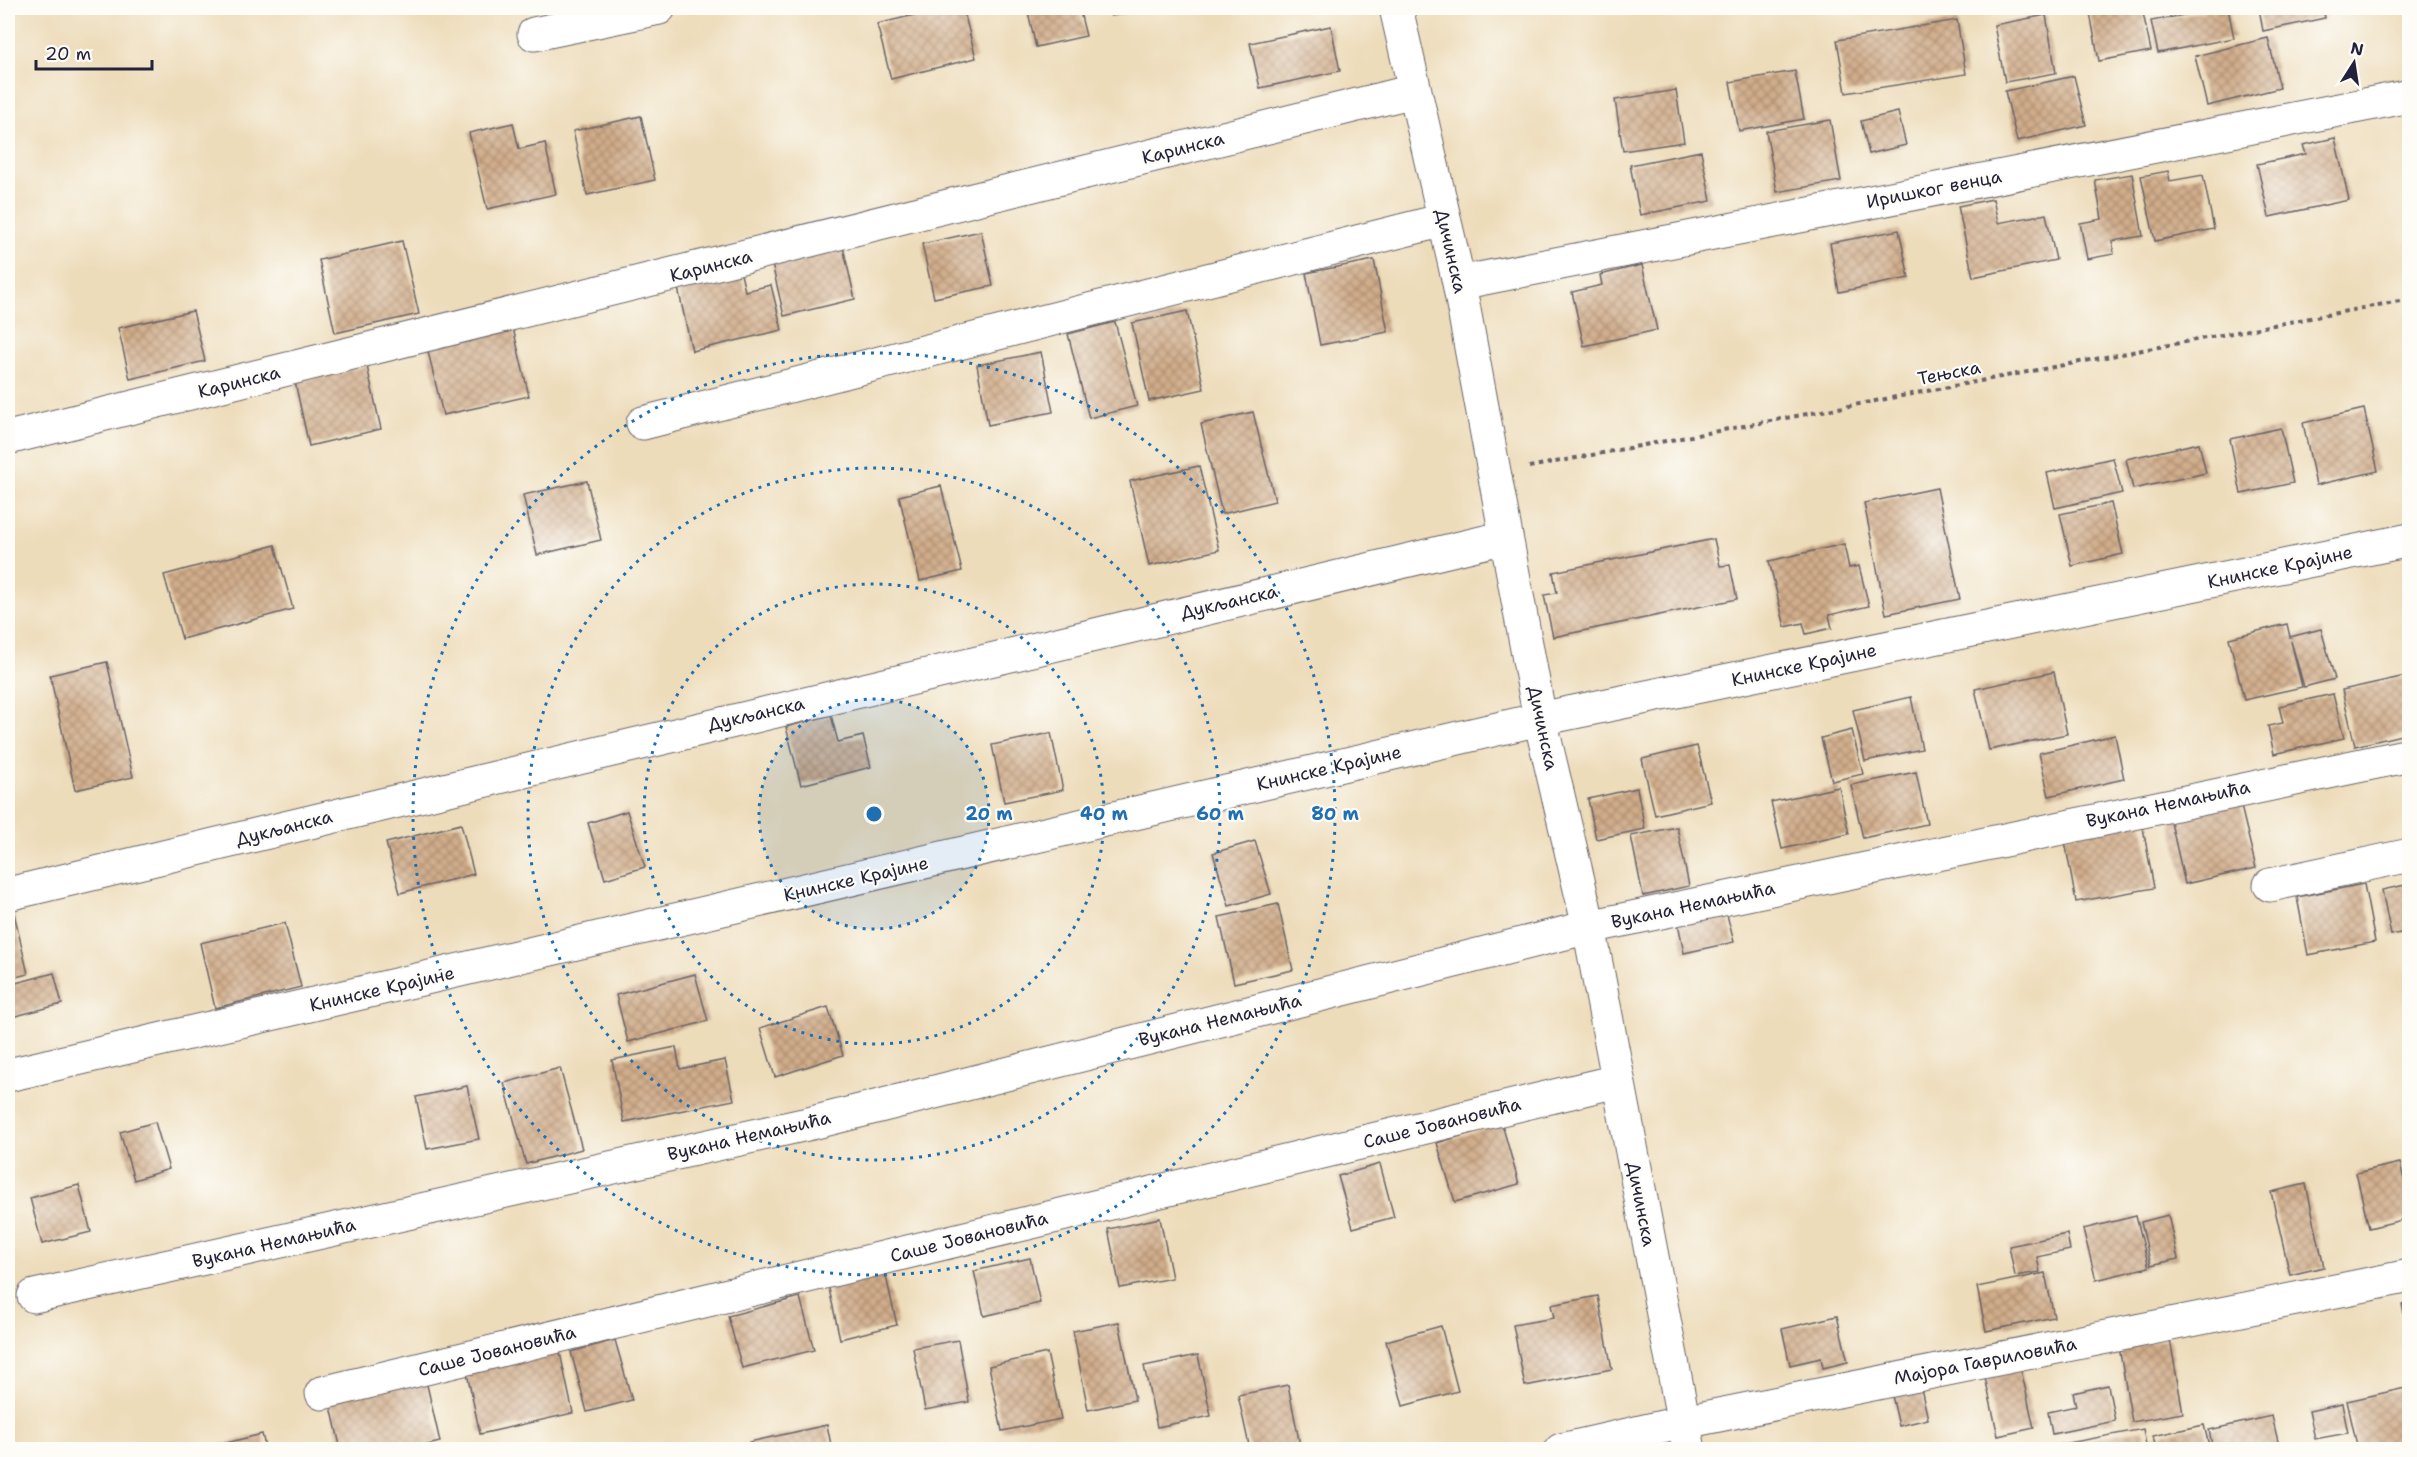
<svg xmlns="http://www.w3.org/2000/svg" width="2417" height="1457" viewBox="0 0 2417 1457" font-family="'Shantell Sans',sans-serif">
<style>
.building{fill:url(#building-cross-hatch)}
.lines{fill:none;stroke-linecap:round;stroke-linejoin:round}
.minor-casing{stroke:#696367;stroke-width:35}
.path{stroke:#696367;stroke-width:4;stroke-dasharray:4.5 4.5;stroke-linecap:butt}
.minor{stroke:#fff;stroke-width:33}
.ring{fill:none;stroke:#1f6fb2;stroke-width:3;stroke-dasharray:3 6}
.labels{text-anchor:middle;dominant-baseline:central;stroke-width:4.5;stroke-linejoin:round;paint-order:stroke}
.street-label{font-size:18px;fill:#22223b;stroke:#fdfcf7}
.centre{fill:#1f6fb2;stroke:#fdfcf7;stroke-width:3}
.ring-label{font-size:18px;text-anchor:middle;font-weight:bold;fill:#1f6fb2;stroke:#fdfcf7;stroke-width:4.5;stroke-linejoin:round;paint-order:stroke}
</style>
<defs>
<pattern id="building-cross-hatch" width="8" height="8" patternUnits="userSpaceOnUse" patternTransform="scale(1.5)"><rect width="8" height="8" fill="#d1ad8a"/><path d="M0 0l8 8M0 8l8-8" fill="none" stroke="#a98c72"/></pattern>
</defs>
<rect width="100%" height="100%" fill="#fdfcf7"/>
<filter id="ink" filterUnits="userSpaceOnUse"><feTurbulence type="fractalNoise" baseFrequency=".0167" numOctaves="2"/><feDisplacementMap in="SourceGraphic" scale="12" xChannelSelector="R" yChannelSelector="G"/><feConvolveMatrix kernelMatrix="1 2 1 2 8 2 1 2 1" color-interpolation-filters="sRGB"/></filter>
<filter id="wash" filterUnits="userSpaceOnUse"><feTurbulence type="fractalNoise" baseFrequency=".008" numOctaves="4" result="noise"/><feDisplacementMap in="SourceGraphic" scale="24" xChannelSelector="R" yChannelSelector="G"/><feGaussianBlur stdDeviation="1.35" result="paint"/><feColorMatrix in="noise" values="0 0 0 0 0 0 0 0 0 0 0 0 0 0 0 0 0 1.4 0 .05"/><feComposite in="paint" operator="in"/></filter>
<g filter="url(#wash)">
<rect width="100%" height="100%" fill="#eddcba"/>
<g id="blocks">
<path class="building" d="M943,8H963L976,58L891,79L877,24Z
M1027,8H1079L1086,36L1036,47Z
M1109,8H1149V9L1111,16Z
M2089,8H2142L2151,51L2099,61Z
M2222,8H2228L2234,38L2158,53L2151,21Z
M2259,8H2323L2325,18L2263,31Z
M2046,15L2056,73L2005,82L1994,25Z
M1957,20L1966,74L1846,93L1837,40Z
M1331,26L1340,71L1260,88L1250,43Z
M2268,38L2280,88L2207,106L2195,56Z
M1795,71L1804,119L1739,131L1730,82Z
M2074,76L2086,125L2017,141L2005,91Z
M1676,90L1684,142L1623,151L1615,100Z
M1898,112L1906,145L1869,154L1861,121Z
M641,116L655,180L587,195L573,131Z
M1830,120L1841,181L1777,192L1766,131Z
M513,123L519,149L545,143L556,194L487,209L469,133Z
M2335,138L2349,200L2269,217L2257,164L2306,154L2303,145Z
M1701,151L1711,201L1640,215L1630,165Z
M2168,171L2170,181L2203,175L2214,229L2155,241L2141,176Z
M2132,174L2143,236L2112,241L2114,254L2087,259L2080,223L2102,219L2095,180Z
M1993,199L1998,223L2046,214L2056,260L1973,277L1958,206Z
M1899,230L1909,278L1839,292L1830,243Z
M981,231L993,286L934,298L922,244Z
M402,241L419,314L335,333L319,260Z
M843,247L855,299L784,316L772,264Z
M1374,260L1388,332L1320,345L1306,273Z
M1642,265L1657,330L1584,346L1572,292L1602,285L1600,275Z
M741,274L745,291L771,285L782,330L692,351L678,288Z
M193,311L205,361L130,379L118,328Z
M1187,311L1204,389L1149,401L1132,323Z
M1115,322L1137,406L1089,418L1068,334Z
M513,328L529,396L443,415L427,347Z
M1041,352L1053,412L988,425L977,365Z
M367,366L381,429L309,446L295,382Z
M2364,409L2378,471L2316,485L2303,423Z
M1253,412L1275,501L1222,514L1201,424Z
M2281,428L2293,483L2241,494L2230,439Z
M2199,443L2206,473L2133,489L2126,459Z
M2113,458L2122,493L2055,508L2047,473Z
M1199,466L1219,550L1149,566L1130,481Z
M587,481L601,540L537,555L523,495Z
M941,486L962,571L920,581L899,496Z
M1937,488L1960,599L1886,614L1864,503Z
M2111,503L2123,554L2072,566L2060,514Z
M1714,539L1720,566L1730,565L1737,599L1553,637L1544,595L1557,593L1553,572Z
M1844,544L1849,568L1859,566L1869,606L1829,615L1832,628L1806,634L1803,623L1785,627L1769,561Z
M275,545L293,609L182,639L164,575Z
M2287,624L2290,637L2321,629L2335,679L2304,687L2291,641L2302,687L2244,700L2229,638Z
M107,662L133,777L75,790L50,675Z
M2054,672L2067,734L1989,750L1975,689Z
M2410,675V733L2355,746L2342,690Z
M2333,694L2344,738L2274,754L2268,726L2283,723L2279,706Z
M1911,697L1922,749L1865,761L1853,710Z
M831,715L838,742L863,736L871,767L801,785L786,727Z
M1852,730L1863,774L1832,781L1821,738Z
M1051,733L1063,790L1004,802L992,745Z
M2115,735L2124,779L2049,796L2039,753Z
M1697,746L1711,802L1655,815L1642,759Z
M1916,772L1927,824L1863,838L1851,785Z
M1839,787L1849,834L1782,849L1771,802Z
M1637,788L1645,829L1596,839L1588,799Z
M2240,802L2256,868L2185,884L2170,818Z
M627,811L645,867L605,879L588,823Z
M2142,822L2154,888L2076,902L2064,836Z
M461,824L474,874L400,893L386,843Z
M1677,827L1689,886L1643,896L1631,836Z
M1255,841L1271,894L1229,906L1213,853Z
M2364,884L2375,942L2308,955L2297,897Z
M2410,884V931L2391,935L2382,890Z
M1278,904L1293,970L1234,983L1219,917Z
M13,909L28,974L8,979V910Z
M1726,911L1734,942L1684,953L1678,923Z
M285,923L301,987L215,1008L200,943Z
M54,973L62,1004L8,1018V985Z
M695,974L708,1021L628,1042L616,995Z
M828,1007L843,1055L775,1077L760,1028Z
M676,1047L680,1069L725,1060L734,1100L624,1122L612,1060Z
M560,1068L582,1149L526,1164L504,1083Z
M467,1086L479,1139L427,1149L416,1097Z
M155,1122L169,1169L134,1180L120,1132Z
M1502,1124L1519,1184L1455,1202L1437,1143Z
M2400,1163L2410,1204V1218L2369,1228L2356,1173Z
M1380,1164L1394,1217L1353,1228L1338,1176Z
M2306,1184L2324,1267L2290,1275L2271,1192Z
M79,1185L91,1232L42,1244L30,1198Z
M2168,1215L2178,1259L2151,1265L2141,1222Z
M2136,1216L2149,1267L2096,1280L2083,1229Z
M1160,1218L1172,1278L1120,1288L1108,1229Z
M2067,1234L2070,1250L2037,1257L2040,1272L2015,1276L2009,1246Z
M1030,1258L1040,1303L984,1316L974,1271Z
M885,1272L897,1325L840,1339L828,1284Z
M2045,1273L2054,1317L1986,1331L1977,1287Z
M1598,1296L1612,1369L1525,1386L1513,1325L1554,1318L1551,1305Z
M800,1297L814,1350L742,1368L728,1316Z
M2410,1303V1336H2409L2402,1305Z
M1837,1316L1848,1362L1823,1368L1821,1358L1790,1365L1782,1329Z
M1119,1322L1135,1400L1088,1410L1073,1331Z
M1441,1326L1458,1391L1403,1406L1386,1341Z
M2170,1339L2183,1413L2132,1422L2119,1347Z
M615,1340L632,1400L587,1412L571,1352Z
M958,1340L969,1402L925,1410L913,1348Z
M559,1348L573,1413L480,1434L466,1368Z
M1047,1353L1061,1419L1002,1431L989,1366Z
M1198,1355L1211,1416L1157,1427L1144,1366Z
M2019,1360L2034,1428L1998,1436L1983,1368Z
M425,1376L440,1442L406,1450H341L329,1398Z
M1920,1384L1928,1419L1899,1426L1891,1391Z
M1288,1385L1301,1450H1250L1238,1395Z
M2108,1385L2115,1421L2052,1434L2048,1412L2076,1406L2073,1393Z
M2410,1387V1450H2358L2347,1401Z
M2342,1404L2348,1433L2315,1439L2309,1411Z
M2272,1416L2280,1450H2213L2209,1430Z
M827,1425L832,1450H750L749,1442Z
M2204,1425L2210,1450H2156L2153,1436Z
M2143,1429L2147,1450H2048L2047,1447Z
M262,1434L266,1450H202V1449Z"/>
</g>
</g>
<g filter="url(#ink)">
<use href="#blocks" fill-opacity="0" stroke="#696367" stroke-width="1.5"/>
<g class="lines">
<defs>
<path id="minor" d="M1396,8L1459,283L1540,719L1589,927L1689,1450
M534,34L659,8
M1459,283L2410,96
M643,423L1444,220
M8,438L1414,91
M2270,885L2410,855
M8,894L1506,537
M8,1075L1540,719L2410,540
M34,1296L812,1123L1589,927L2410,755
M322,1393L1617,1081
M1561,1450L1684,1422L2410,1276"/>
</defs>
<use href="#minor" class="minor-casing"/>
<path class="path" d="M1529,467L2410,299"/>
<use href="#minor" class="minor"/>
</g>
</g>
<circle cx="874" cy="814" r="115" fill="#1f6fb2" fill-opacity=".12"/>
<g class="ring">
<circle cx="874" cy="814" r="115"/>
<circle cx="874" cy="814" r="230"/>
<circle cx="874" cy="814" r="346"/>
<circle cx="874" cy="814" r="461"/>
</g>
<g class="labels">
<g class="street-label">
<text transform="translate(1183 148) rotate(-14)">Каринска</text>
<text transform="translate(1934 189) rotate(-11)">Иришког венца</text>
<text transform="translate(1451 251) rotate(77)">Дичинска</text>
<text transform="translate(711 266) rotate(-14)">Каринска</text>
<text transform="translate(1949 373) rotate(-11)">Тењска</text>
<text transform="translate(239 382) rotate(-14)">Каринска</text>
<text transform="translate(2280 567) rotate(-12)">Книнске Крајине</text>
<text transform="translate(1229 602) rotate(-13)">Дукљанска</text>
<text transform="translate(1804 665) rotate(-12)">Книнске Крајине</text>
<text transform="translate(756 714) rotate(-13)">Дукљанска</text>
<text transform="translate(1543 728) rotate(78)">Дичинска</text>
<text transform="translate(1329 768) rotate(-13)">Книнске Крајине</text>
<text transform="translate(2168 804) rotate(-12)">Вукана Немањића</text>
<text transform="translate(284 828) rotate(-14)">Дукљанска</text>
<text transform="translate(856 879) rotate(-13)">Книнске Крајине</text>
<text transform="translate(1693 905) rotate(-12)">Вукана Немањића</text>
<text transform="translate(382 989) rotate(-13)">Книнске Крајине</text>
<text transform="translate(1220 1020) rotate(-14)">Вукана Немањића</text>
<text transform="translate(1442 1123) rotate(-14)">Саше Јовановића</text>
<text transform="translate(749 1136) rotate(-13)">Вукана Немањића</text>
<text transform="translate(1641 1204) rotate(79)">Дичинска</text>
<text transform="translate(969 1237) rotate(-14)">Саше Јовановића</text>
<text transform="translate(274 1243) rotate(-13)">Вукана Немањића</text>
<text transform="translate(497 1351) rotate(-14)">Саше Јовановића</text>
<text transform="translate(1985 1361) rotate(-11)">Мајора Гавриловића</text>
</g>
</g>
<circle cx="874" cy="814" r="9" class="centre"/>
<g class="ring-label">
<text x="989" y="820">20 m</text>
<text x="1104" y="820">40 m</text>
<text x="1220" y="820">60 m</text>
<text x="1335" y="820">80 m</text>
</g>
<rect width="2417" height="1457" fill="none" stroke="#fdfcf7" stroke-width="30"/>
<g transform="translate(2354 63) rotate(12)" stroke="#fdfcf7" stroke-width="4.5" paint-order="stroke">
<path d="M0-4.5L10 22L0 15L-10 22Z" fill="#22223b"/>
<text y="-9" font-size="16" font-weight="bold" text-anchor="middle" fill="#22223b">N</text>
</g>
<path d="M36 60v9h116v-9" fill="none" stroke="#22223b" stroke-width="3"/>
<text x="45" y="60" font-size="18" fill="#22223b" stroke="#fdfcf7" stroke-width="4.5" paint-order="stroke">20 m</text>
</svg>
